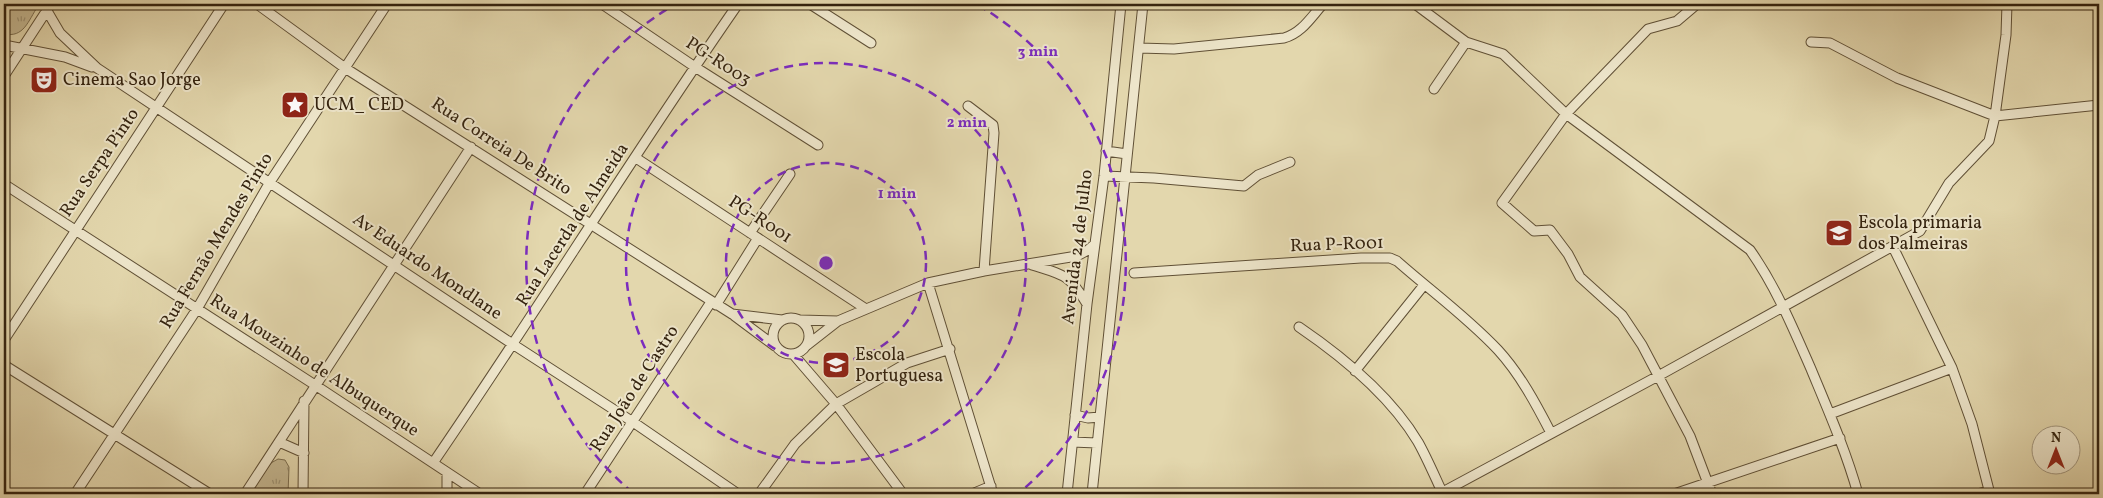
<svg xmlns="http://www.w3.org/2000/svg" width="2103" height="498" viewBox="0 0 2103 498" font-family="Vollkorn,serif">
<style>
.grass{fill:url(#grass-tufts);stroke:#7c6e50}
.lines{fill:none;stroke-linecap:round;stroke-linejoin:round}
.stream{stroke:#7a6a4d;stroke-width:2.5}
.minor-casing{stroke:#605036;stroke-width:11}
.minor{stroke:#ede5ca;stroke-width:9}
.ring{fill:none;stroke:#7b2cbf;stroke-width:2.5;stroke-dasharray:9 6}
.labels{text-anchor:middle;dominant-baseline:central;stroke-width:4;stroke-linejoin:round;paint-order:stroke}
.street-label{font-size:18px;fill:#34230f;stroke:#ede5ca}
.poi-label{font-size:18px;fill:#34230f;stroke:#ede5ca;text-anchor:start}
.centre{fill:#7b2cbf;stroke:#ede5ca;stroke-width:2.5}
.ring-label{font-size:15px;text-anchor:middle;font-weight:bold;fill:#7b2cbf;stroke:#ede5ca;stroke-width:4;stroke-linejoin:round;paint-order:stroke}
</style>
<defs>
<pattern id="grass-tufts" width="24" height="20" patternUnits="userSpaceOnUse" patternTransform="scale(1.25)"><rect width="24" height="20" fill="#c5b892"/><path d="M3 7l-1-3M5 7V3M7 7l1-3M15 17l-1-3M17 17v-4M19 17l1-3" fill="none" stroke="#a19576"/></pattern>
</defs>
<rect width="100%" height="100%" fill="#e3d7ad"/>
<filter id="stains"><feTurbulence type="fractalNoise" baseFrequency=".004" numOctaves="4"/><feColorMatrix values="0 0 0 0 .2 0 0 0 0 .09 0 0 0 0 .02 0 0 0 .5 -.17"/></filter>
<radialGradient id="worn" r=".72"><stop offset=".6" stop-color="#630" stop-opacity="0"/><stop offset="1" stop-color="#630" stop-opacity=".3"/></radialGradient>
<path class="grass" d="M4,4H37L38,6C28,21 24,38 4,34Z
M278,459L285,460L289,467L288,494H250L271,463Z"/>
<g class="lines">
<path class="stream" d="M2038,491L2064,494"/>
<defs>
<path id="minor" d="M43,4L60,33L97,68L514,345L633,422L738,494
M257,4L345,68L732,314L775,346
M602,4L695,67L818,145
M810,4L871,43
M1415,4L1466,42L1503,54L1566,114L1750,250C1776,287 1793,328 1811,369C1828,410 1846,451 1858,494
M1697,4L1677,21L1648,29L1566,114L1502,203L1534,231L1550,230L1568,254L1580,277L1622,315L1642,345L1690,436L1712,494
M1811,42L1830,43L1897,78L1995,116L2099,105
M4,45L65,57L92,67
M1139,48L1174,49L1284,38C1302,33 1311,17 1323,4
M4,76L51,4
M1434,89L1466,42
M968,106L993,125L994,133L984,271
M1106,151L1127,154
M636,158L866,309
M1104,176L1154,178L1244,186L1258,175L1290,162
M4,184L315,385L480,494
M750,233L790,174
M1893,247L1952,368L1972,424L1990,494
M1032,265C1064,275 1069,274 1087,304
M1134,273L1361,258H1390L1397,261C1431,291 1467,317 1498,350C1520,374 1536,404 1551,433
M928,283L993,494
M716,305L758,238
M732,314L782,320
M773 336a18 18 0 1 1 36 0a18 18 0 1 1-36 0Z
M800,320L838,321
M1299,327C1343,357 1390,395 1418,442C1427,458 1435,477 1443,494
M4,340L224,4
M806,346L838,321L928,283L984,271L1077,256L1088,250L1095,244
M793,354L836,404L903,494
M4,365L210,494
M1355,371L1424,285
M1830,414L1952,368
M1075,415L1088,418L1100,417
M279,442L304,453
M1072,442L1097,443
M433,463C537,311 633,155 738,4
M447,473V494
M75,494L197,309L270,182L387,4
M245,494L471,147
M303,494L304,401
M585,494L711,302
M759,494L795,444L836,404L907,363L950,349
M972,494L991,486
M1067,494L1087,304L1104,176L1121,4
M1092,494L1143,4
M1439,494L1660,375L1920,231L1949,183L1989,141L1995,116L2006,35L2007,4
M1674,494L1840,438
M1977,494L1989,491"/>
</defs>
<use href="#minor" class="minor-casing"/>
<use href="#minor" class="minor"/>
</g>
<g class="ring">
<circle cx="826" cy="263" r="100"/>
<circle cx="826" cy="263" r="200"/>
<path d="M633 493A300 300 0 0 1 674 5M978 5A300 300 0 0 1 1019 493"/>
</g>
<defs>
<symbol id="theatre-square" viewBox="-11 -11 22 22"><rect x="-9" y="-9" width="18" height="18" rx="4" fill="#8f2418" stroke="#ede5ca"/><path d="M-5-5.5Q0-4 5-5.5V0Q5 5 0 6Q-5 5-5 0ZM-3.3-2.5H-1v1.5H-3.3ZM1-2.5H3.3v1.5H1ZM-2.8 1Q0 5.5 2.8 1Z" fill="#fff"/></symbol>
<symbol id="sight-square" viewBox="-11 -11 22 22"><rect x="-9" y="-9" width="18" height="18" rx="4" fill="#8f2418" stroke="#ede5ca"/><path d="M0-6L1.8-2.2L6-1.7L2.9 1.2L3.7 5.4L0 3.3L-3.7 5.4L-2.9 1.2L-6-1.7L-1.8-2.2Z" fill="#fff"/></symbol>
<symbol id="school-square" viewBox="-11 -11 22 22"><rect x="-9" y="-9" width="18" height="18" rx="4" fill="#8f2418" stroke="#ede5ca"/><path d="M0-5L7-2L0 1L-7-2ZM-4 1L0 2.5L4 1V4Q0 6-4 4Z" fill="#fff"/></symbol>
</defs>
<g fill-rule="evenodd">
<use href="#theatre-square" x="28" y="64" width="32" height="32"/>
<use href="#sight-square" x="279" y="89" width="32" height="32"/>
<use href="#school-square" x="1823" y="217" width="32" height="32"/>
<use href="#school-square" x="820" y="349" width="32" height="32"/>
</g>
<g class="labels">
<g class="street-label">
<text transform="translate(718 62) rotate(33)">PG-R003</text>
<text transform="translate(501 147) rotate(33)">Rua Correia De Brito</text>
<text transform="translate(100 163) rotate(-56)">Rua Serpa Pinto</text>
<text transform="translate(760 220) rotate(33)">PG-R001</text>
<text transform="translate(573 225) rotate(-57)">Rua Lacerda de Almeida</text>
<text transform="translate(217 241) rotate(-59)">Rua Fernão Mendes Pinto</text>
<text transform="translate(1337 245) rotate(-2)">Rua P-R001</text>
<text transform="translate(1078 247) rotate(-83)">Avenida 24 de Julho</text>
<text transform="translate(427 267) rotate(34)">Av Eduardo Mondlane</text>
<text transform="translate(314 366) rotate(33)">Rua Mouzinho de Albuquerque</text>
<text transform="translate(635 389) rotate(-57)">Rua João de Castro</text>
</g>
<g class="poi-label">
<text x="63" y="80">Cinema Sao Jorge</text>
<text x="314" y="105">UCM_ CED</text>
<text x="1858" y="223">Escola primaria<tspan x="1858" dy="21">dos Palmeiras</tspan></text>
<text x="855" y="355">Escola<tspan x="855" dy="21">Portuguesa</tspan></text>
</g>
</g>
<circle cx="826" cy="263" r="8" class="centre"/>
<g class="ring-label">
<text x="1038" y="56">3 min</text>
<text x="967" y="127">2 min</text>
<text x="897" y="198">1 min</text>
</g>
<rect width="2103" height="498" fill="none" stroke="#e3d7ad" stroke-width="20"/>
<rect x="5" y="5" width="2093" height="488" fill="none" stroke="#34230f" stroke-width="2.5"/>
<rect x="10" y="10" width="2083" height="478" fill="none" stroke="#34230f"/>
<g transform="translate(2056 450)"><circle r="24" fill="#ede5ca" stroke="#a3977f"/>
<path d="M0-4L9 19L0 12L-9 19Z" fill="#8f2418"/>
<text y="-8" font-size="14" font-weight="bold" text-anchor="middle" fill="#34230f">N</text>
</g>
<rect width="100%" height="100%" filter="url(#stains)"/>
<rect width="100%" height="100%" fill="url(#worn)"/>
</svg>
